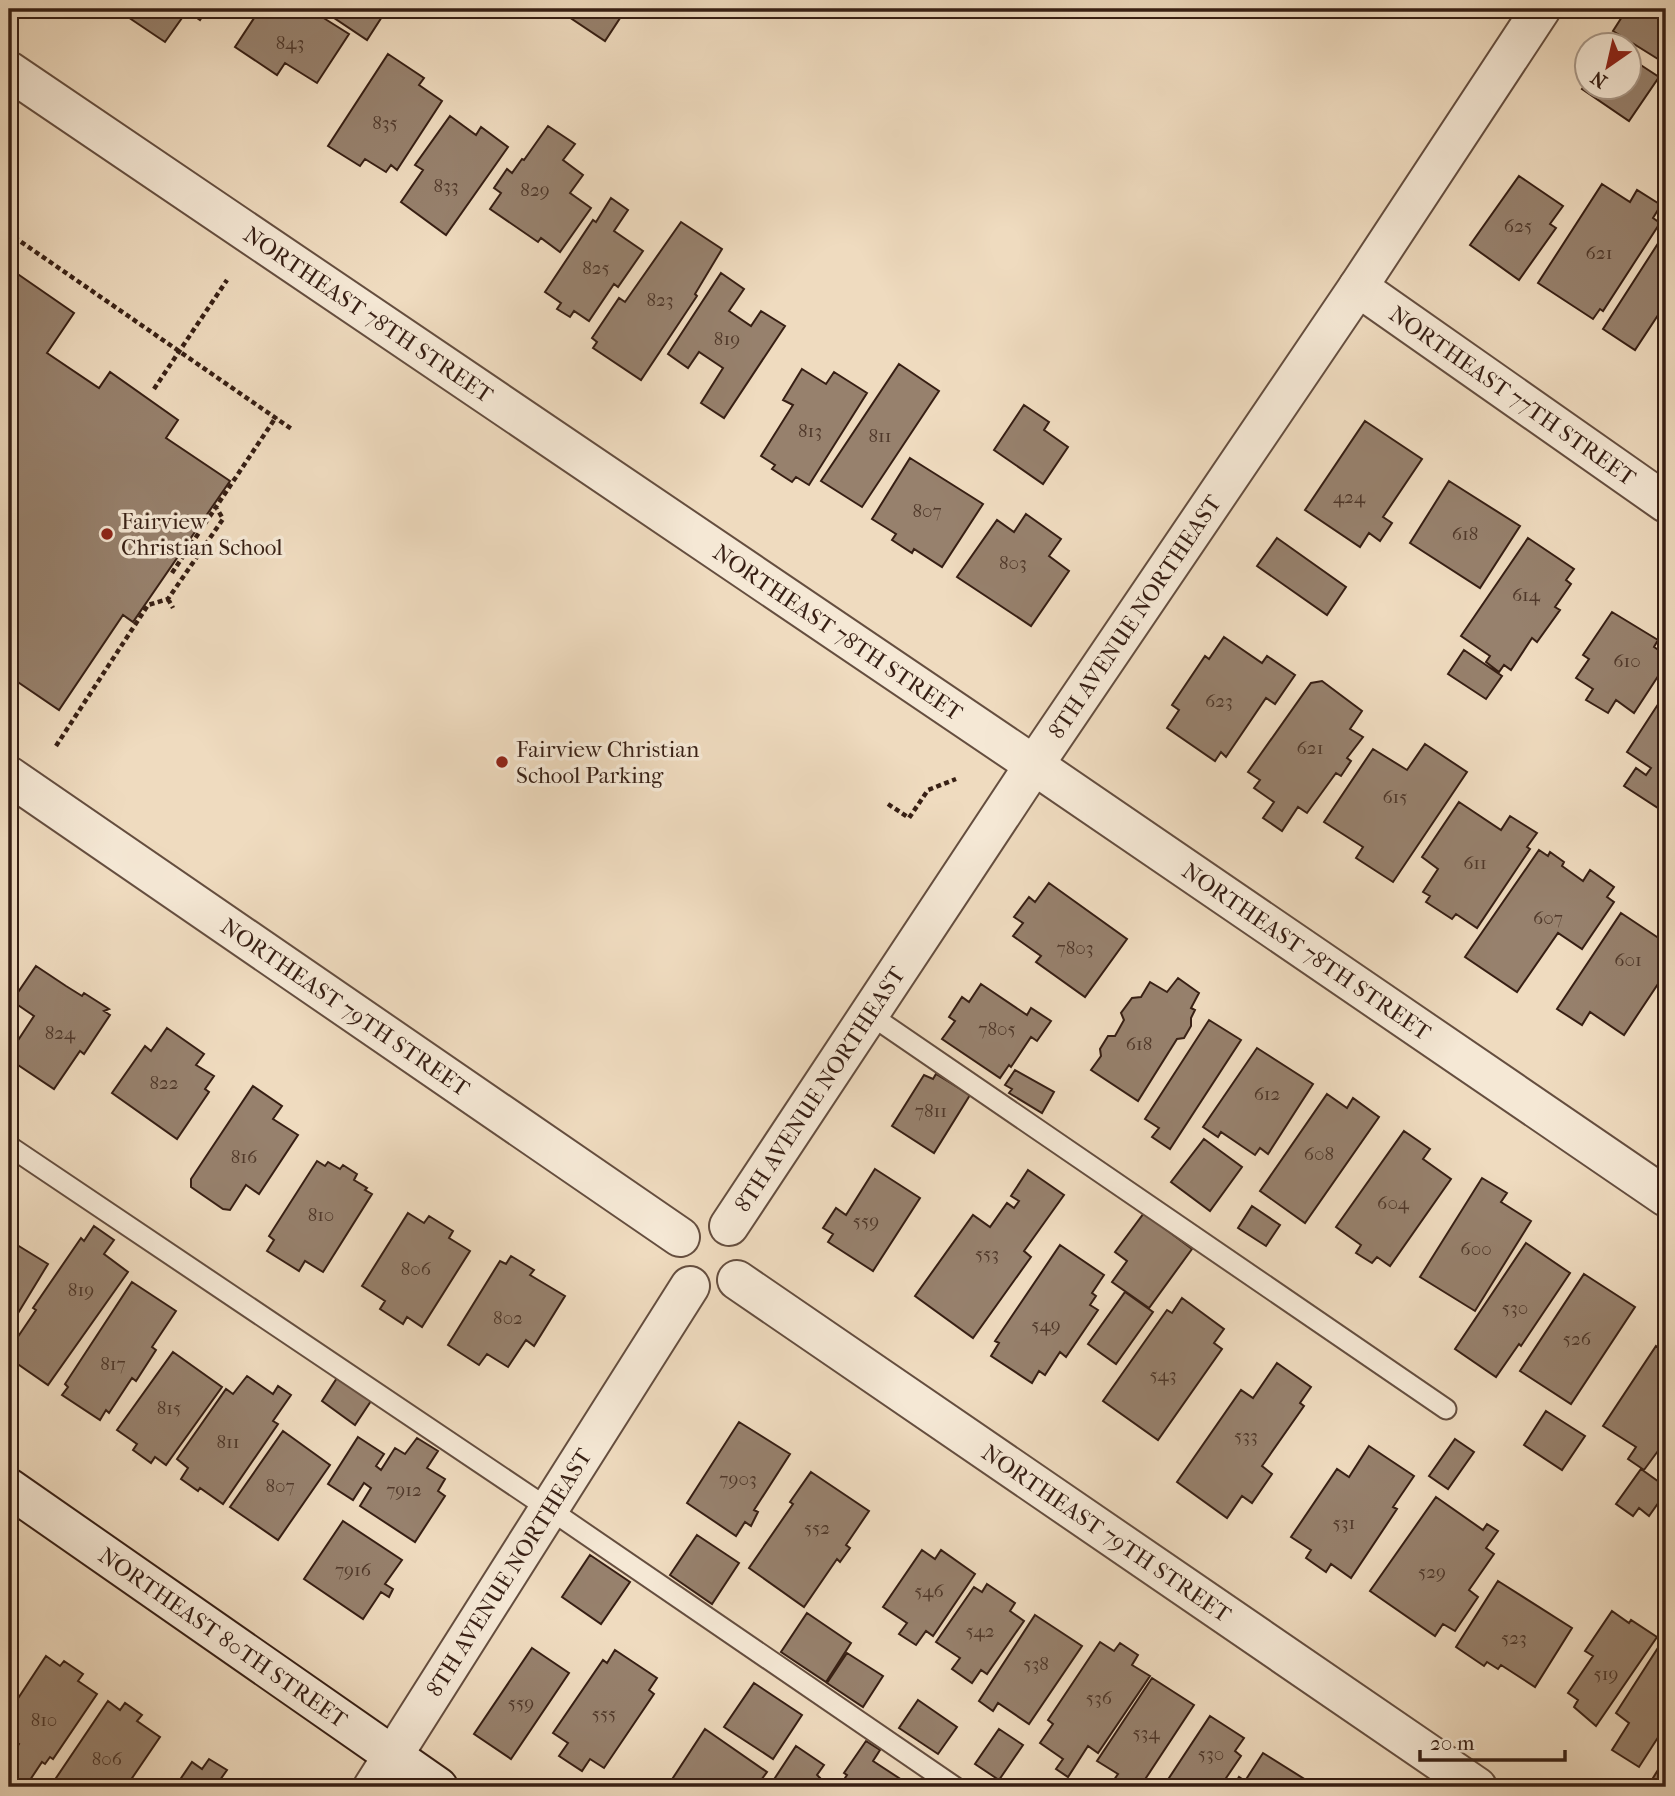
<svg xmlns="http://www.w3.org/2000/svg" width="1675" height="1796" viewBox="0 0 1675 1796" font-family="'IM FELL French Canon',serif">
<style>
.building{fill:#97816d;stroke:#371f14;stroke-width:2}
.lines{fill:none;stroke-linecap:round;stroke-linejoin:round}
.lane-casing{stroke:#654e3f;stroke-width:23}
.street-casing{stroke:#654e3f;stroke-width:42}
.secondary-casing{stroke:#371f14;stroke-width:42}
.path{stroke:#371f14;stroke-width:4.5;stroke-dasharray:5 3.5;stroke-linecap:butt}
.lane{stroke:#f5e8d5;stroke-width:19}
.street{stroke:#f5e8d5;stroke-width:38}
.secondary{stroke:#f5e8d5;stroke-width:38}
.poi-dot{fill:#8f2418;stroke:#f5e8d5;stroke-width:2.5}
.labels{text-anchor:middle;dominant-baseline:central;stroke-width:7;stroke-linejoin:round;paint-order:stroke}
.number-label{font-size:19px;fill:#4f382a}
.street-label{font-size:23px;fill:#371f14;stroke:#f5e8d5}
.poi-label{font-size:23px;fill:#371f14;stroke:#f5e8d5;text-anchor:start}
</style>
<rect width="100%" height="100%" fill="#efdbbf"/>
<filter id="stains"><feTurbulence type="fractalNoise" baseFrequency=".00286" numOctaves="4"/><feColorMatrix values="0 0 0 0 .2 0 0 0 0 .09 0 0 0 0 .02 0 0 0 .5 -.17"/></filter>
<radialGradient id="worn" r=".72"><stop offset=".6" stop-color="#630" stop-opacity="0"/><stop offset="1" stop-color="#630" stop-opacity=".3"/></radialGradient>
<path class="building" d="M116,9H207L200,20L187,11L165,42Z
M260,9H387L367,40L325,12L322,17L349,34L317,83L285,63L277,75L235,47Z
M557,9H626L605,41Z
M1627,9H1666V64L1613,31Z
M388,54L424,78L419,85L442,101L397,170L391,165L386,172L365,159L360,166L328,146Z
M1630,58L1659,77L1629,121L1582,89L1588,81V88H1630Z
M450,116L476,135L481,127L508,147L446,235L401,202L423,170L415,165Z
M548,126L575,144L563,160L583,175L570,193L591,208L560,252L541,238L538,242L490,209L501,193L494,188L507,169L512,173L522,159L524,160Z
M1519,176L1563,206L1550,224L1556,228L1519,280L1470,245Z
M1602,184L1630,202L1637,190L1661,205L1653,218L1660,223L1603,311L1600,309L1593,319L1538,283Z
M611,198L628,210L614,231L643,251L618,287L614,284L589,321L574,311L570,317L557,309L561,303L545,292L593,220L596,222Z
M681,222L722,249L695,294L697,296L641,380L593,348L597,342L592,338L619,298L625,302Z
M1666,231V303L1635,350L1603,329Z
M9,268L74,313L47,353L99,388L110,372L178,420L166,438L230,481L133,622L123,615L59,710L9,676Z
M721,273L744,289L729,311L751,326L761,311L785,326L724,418L701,403L723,368L699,352L688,368L668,354Z
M899,364L939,391L862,507L821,481Z
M802,369L826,384L834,372L867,393L809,485L796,477L792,482L772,469L775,465L761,456L793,405L783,400Z
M1024,405L1049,422L1044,430L1068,447L1043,484L994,450Z
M1365,421L1422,459L1383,517L1392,523L1380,541L1369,533L1360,547L1305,510Z
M910,458L983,504L942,567L914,549L912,553L892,540L896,534L872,519Z
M1449,481L1520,526L1480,588L1410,543Z
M1026,514L1061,539L1049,556L1069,571L1031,626L957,577L997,520L1014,532Z
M1277,538L1346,587L1327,615L1257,566Z
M1528,538L1574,569L1566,580L1571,584L1555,607L1560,610L1537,642L1532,638L1511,670L1504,665L1499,672L1486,662L1490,656L1461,636Z
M1612,612L1658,640L1654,647L1666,655V664L1634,713L1616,700L1608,713L1586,700L1593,689L1576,678L1589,659L1583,655Z
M1224,637L1262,663L1267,656L1295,675L1275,704L1266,698L1226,757L1221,752L1215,761L1167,728L1179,710L1172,705L1205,656L1209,659Z
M1464,650L1502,676L1486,699L1448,674Z
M1322,681L1362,711L1350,729L1363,737L1347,758L1351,761L1341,776L1336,773L1307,813L1298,807L1282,831L1263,818L1274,802L1254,788L1260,780L1248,772L1311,683Z
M1666,692V795L1658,808L1624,786L1636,768L1646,775L1651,768L1627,752Z
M1425,744L1467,772L1393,882L1356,858L1363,847L1324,822L1373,749L1407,770Z
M1459,802L1501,830L1510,816L1537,833L1527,847L1530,849L1477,928L1456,914L1452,919L1426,902L1430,896L1423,892L1438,869L1422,857Z
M1539,850L1548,856L1550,852L1564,862L1562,866L1583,881L1590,870L1614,887L1607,897L1614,902L1582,949L1558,933L1517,992L1465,957Z
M1049,883L1127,939L1085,997L1036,962L1041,956L1013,936L1023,923L1014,917L1029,897L1035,902Z
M1621,913L1666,943V981L1662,978L1624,1035L1590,1012L1582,1025L1557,1009Z
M36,966L66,986L82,996L84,993L109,1009L104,1011L110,1015L84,1054L80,1051L54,1089L9,1059V1054L34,1016L12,1001Z
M1178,978L1199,993L1191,1008L1195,1010L1191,1018V1026L1184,1038L1177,1039L1138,1101L1091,1070L1101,1056L1100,1049L1108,1036H1115L1124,1020L1121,1013L1132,998L1141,997L1150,982L1167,992Z
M981,984L1027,1015L1031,1008L1051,1021L1037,1041L1031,1037L1011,1067L1009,1065L1000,1078L942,1039L955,1021L949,1017L962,997L969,1002Z
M1209,1020L1241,1040L1170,1149L1152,1137L1159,1128L1145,1119Z
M167,1028L204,1054L196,1065L214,1076L205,1089L209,1092L177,1139L112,1093L145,1046L151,1051Z
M1257,1048L1313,1084L1268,1154L1260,1148L1255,1155L1221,1132L1218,1137L1203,1127Z
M1015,1070L1054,1092L1042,1113L1009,1093L1012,1089L1005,1085Z
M936,1074L970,1095L934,1153L892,1126L924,1075L933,1079Z
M253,1086L282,1106L273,1119L298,1135L259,1194L246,1185L230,1210L223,1209L191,1187V1179Z
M1327,1094L1347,1108L1353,1098L1379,1117L1305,1223L1260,1191Z
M1404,1131L1430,1149L1423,1159L1451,1179L1390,1266L1377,1257L1372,1263L1356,1253L1361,1245L1336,1227Z
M1204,1139L1242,1167L1210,1211L1171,1182Z
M317,1161L325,1166L328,1162L340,1169L343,1165L357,1174L354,1180L367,1188L365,1190L372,1194L323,1272L305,1261L299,1271L267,1251L274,1240L269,1236Z
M875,1169L920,1198L873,1271L828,1242L833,1234L823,1228L836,1208L846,1215Z
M1028,1170L1064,1195L1024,1251L1031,1257L973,1338L915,1296L973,1215L990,1227L1007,1203L1014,1208L1019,1201L1011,1196Z
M1482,1178L1507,1193L1501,1202L1531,1221L1475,1311L1420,1277Z
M1252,1206L1280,1225L1266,1246L1238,1228Z
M408,1213L424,1223L429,1216L453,1231L449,1238L470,1251L422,1327L407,1317L403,1324L380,1309L385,1301L362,1286Z
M1144,1213L1192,1249L1149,1308L1112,1282L1127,1261L1115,1252Z
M94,1226L114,1240L104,1254L128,1272L48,1385L9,1358V1350L36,1310L33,1308L81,1238L84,1241Z
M9,1240L48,1264L9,1328Z
M1526,1243L1570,1273L1521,1346L1519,1344L1496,1377L1455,1349Z
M1060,1245L1104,1275L1092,1293L1096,1296L1090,1305L1098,1310L1066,1357L1060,1352L1045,1375L1039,1371L1032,1383L991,1356L999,1343L995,1341Z
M511,1256L534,1270L530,1275L565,1296L534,1346L526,1340L508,1367L487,1354L479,1365L448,1345L500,1261L506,1264Z
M1584,1274L1635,1307L1571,1404L1520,1371Z
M132,1282L176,1311L152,1347L156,1350L136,1381L132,1378L109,1413L106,1410L100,1420L62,1395L68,1387L65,1384Z
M1125,1292L1153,1312L1116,1364L1088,1344Z
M1182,1298L1224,1329L1214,1343L1222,1349L1158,1440L1103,1401L1167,1310L1172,1313Z
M1656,1346L1666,1353V1440L1644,1470L1628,1459L1636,1447L1603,1426Z
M173,1352L222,1387L166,1465L155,1457L151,1463L133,1450L137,1444L117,1430Z
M1277,1363L1311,1387L1300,1403L1304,1406L1262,1466L1272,1474L1252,1503L1242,1496L1227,1518L1177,1482L1241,1390L1253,1398Z
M247,1376L273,1394L278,1386L291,1395L273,1421L278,1424L223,1504L200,1488L198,1491L181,1479L188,1468L177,1459L226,1389L233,1394Z
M337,1378L371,1401L355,1425L322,1401Z
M1546,1411L1585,1436L1562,1470L1524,1445Z
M739,1422L790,1454L754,1510L758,1512L751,1526L745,1522L736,1536L687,1503Z
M283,1431L330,1465L278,1540L230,1507Z
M358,1437L384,1454L376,1466L381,1470L395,1448L405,1454L417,1438L438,1451L427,1468L445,1479L438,1491L445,1496L415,1542L360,1506L371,1488L364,1483L353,1500L328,1484Z
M1455,1439L1474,1452L1448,1489L1429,1476Z
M1369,1446L1414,1476L1393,1507L1397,1509L1351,1578L1331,1564L1326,1572L1306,1558L1311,1550L1291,1537L1337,1469L1349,1477Z
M1641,1469L1666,1487V1492L1649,1516L1639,1508L1633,1516L1616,1504Z
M811,1472L869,1511L846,1545L850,1548L840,1562L837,1559L804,1607L749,1568L793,1504L790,1502Z
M1436,1497L1483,1530L1487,1524L1498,1531L1486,1548L1494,1554L1469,1590L1478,1597L1455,1631L1443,1624L1435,1636L1370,1591Z
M343,1521L402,1560L385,1584L393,1589L389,1597L381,1592L363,1619L304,1579Z
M697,1535L739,1563L712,1604L670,1575Z
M922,1550L935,1559L941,1550L975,1574L933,1636L926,1631L916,1645L899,1634L907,1623L883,1607Z
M590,1555L630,1582L601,1624L562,1597Z
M1498,1581L1572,1628L1535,1687L1501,1665L1498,1669L1487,1662L1484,1666L1456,1647Z
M987,1584L1015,1603L1010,1611L1024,1621L987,1674L981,1670L972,1683L952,1669L960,1658L936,1642L974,1587L982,1592Z
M1612,1611L1629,1623L1631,1620L1657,1637L1596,1726L1574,1707L1578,1700L1568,1693L1593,1656L1585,1651Z
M807,1613L851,1643L826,1682L781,1652Z
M1035,1615L1082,1646L1029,1724L998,1703L993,1711L979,1701Z
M1663,1640L1666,1641V1725L1639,1767L1612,1750L1629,1723L1616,1713Z
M1100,1642L1114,1651L1120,1643L1138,1655L1132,1665L1150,1676L1098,1753L1088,1746L1068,1777L1056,1769L1063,1759L1040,1743L1053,1724L1048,1720Z
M532,1648L569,1673L511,1759L474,1734Z
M615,1650L657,1678L649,1690L654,1694L604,1768L590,1759L582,1771L559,1756L568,1743L553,1733L603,1660L607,1663Z
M847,1653L883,1676L863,1707L827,1683Z
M46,1656L60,1666L64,1661L83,1674L78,1681L97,1694L53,1759L50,1757L45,1764L42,1762L26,1786L9,1774V1759L19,1744L11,1738L15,1732L9,1728V1712Z
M1152,1678L1194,1705L1140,1787H1109L1118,1774L1097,1761Z
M754,1683L802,1715L773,1759L724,1727Z
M918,1700L957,1727L938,1754L899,1728Z
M108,1701L120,1710L125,1703L142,1715L137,1721L160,1737L126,1787H64L54,1781Z
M1210,1716L1244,1738L1235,1751L1241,1756L1220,1787H1163Z
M705,1729L767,1772L756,1787H667Z
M999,1729L1023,1745L999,1780L975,1764Z
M866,1741L880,1750L873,1761L902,1780L897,1787H839L847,1775L844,1773Z
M796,1746L824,1765L817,1775L820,1778L814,1787H769Z
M1263,1753L1314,1785L1312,1787H1233L1239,1777L1245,1781Z
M1666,1757V1786L1653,1778Z
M209,1759L227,1770L220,1780L231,1787H175L192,1762L202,1769Z"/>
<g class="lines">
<defs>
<path id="lane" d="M869,1014L1446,1409
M9,1146L549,1509L955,1787"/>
<g id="street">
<path id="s1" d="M9,71L1034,765L1666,1197"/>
<path id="s2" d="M1358,287L1666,503"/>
<path id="s3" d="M9,776L680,1237"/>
<path id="s4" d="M729,1226L1034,765L1358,287L1541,9"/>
<path id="s5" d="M737,1280L1477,1787"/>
<path id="s6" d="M373,1787L690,1286"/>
</g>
<g id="secondary">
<path id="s7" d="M9,1488L438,1787"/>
</g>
</defs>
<use href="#lane" class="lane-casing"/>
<use href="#street" class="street-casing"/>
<use href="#secondary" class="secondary-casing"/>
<path class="path" d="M14,237L293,430
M154,389L227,280
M172,573L276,417
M168,599L173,608
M56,746L148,605L168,599L223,519L216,507
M888,804L909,818L928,790L956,779"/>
<use href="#lane" class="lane"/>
<use href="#street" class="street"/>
<use href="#secondary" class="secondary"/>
</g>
<g class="poi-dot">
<circle cx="107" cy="534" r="7"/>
<circle cx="502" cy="762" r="7"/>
</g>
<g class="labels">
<g class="number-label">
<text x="290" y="43">843</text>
<text x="385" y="123">835</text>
<text x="446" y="186">833</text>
<text x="535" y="190">829</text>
<text x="1518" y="226">625</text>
<text x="1599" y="253">621</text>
<text x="596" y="268">825</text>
<text x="660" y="300">823</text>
<text x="727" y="339">819</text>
<text x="810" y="431">813</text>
<text x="880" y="436">811</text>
<text x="1349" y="497">424</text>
<text x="927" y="511">807</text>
<text x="1465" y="534">618</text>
<text x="1013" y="563">803</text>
<text x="1526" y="595">614</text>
<text x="1627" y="661">610</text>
<text x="1219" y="701">623</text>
<text x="1310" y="748">621</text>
<text x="1395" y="797">615</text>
<text x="1475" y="863">611</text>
<text x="1548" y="918">607</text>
<text x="1075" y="948">7803</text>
<text x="1628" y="960">601</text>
<text x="997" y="1029">7805</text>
<text x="60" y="1033">824</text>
<text x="1139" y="1044">618</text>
<text x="164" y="1083">822</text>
<text x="1267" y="1094">612</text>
<text x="931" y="1111">7811</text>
<text x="1319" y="1154">608</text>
<text x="244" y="1157">816</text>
<text x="1393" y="1203">604</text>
<text x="321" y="1215">810</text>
<text x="866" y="1221">559</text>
<text x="1476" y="1249">600</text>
<text x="987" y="1254">553</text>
<text x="416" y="1269">806</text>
<text x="81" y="1290">819</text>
<text x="1515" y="1308">530</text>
<text x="508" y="1318">802</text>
<text x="1046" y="1325">549</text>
<text x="1577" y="1339">526</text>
<text x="113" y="1364">817</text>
<text x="1163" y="1375">543</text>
<text x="169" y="1408">815</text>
<text x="1246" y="1436">533</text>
<text x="228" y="1442">811</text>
<text x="738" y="1479">7903</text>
<text x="280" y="1486">807</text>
<text x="404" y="1490">7912</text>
<text x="1344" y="1523">531</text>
<text x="817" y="1528">552</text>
<text x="353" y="1570">7916</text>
<text x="1432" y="1572">529</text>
<text x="929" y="1591">546</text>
<text x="980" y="1631">542</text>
<text x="1514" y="1638">523</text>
<text x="1036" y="1664">538</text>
<text x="1606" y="1674">519</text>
<text x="1099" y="1698">536</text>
<text x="521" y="1703">559</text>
<text x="604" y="1714">555</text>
<text x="44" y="1720">810</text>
<text x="1146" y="1733">534</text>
<text x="1211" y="1754">530</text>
<text x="107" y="1759">806</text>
</g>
<g class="street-label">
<text stroke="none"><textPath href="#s1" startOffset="434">NORTHEAST 78TH STREET</textPath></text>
<text stroke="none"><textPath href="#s2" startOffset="189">NORTHEAST 77TH STREET</textPath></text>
<text stroke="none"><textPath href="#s4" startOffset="732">8TH AVENUE NORTHEAST</textPath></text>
<text stroke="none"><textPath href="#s1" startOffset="1001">NORTHEAST 78TH STREET</textPath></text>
<text stroke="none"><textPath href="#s1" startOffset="1568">NORTHEAST 78TH STREET</textPath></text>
<text stroke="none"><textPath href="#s3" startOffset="408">NORTHEAST 79TH STREET</textPath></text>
<text stroke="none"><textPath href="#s4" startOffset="164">8TH AVENUE NORTHEAST</textPath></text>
<text stroke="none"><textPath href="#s5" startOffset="448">NORTHEAST 79TH STREET</textPath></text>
<text stroke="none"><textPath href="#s6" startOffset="254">8TH AVENUE NORTHEAST</textPath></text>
<text stroke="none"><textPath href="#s7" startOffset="261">NORTHEAST 80TH STREET</textPath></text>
</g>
<g class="poi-label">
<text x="121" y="521">Fairview<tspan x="121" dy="26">Christian School</tspan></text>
<text x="516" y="749">Fairview Christian<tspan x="516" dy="26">School Parking</tspan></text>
</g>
</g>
<rect width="1675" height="1796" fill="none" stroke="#efdbbf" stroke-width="35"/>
<rect x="10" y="10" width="1654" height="1775" fill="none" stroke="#371f14" stroke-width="3.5"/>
<rect x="18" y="18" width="1640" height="1761" fill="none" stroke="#371f14" stroke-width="2"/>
<g transform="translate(1608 66) rotate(214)"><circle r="33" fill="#f5e8d5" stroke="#a99888" stroke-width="2"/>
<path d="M0-5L12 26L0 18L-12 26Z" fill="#8f2418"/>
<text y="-10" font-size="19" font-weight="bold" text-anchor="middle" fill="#371f14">N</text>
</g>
<path d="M1420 1750v10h145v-10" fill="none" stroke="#371f14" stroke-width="3.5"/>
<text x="1430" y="1750" font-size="21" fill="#371f14" stroke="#f5e8d5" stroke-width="5" paint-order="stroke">20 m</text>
<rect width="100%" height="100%" filter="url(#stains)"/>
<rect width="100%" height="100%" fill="url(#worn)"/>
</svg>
